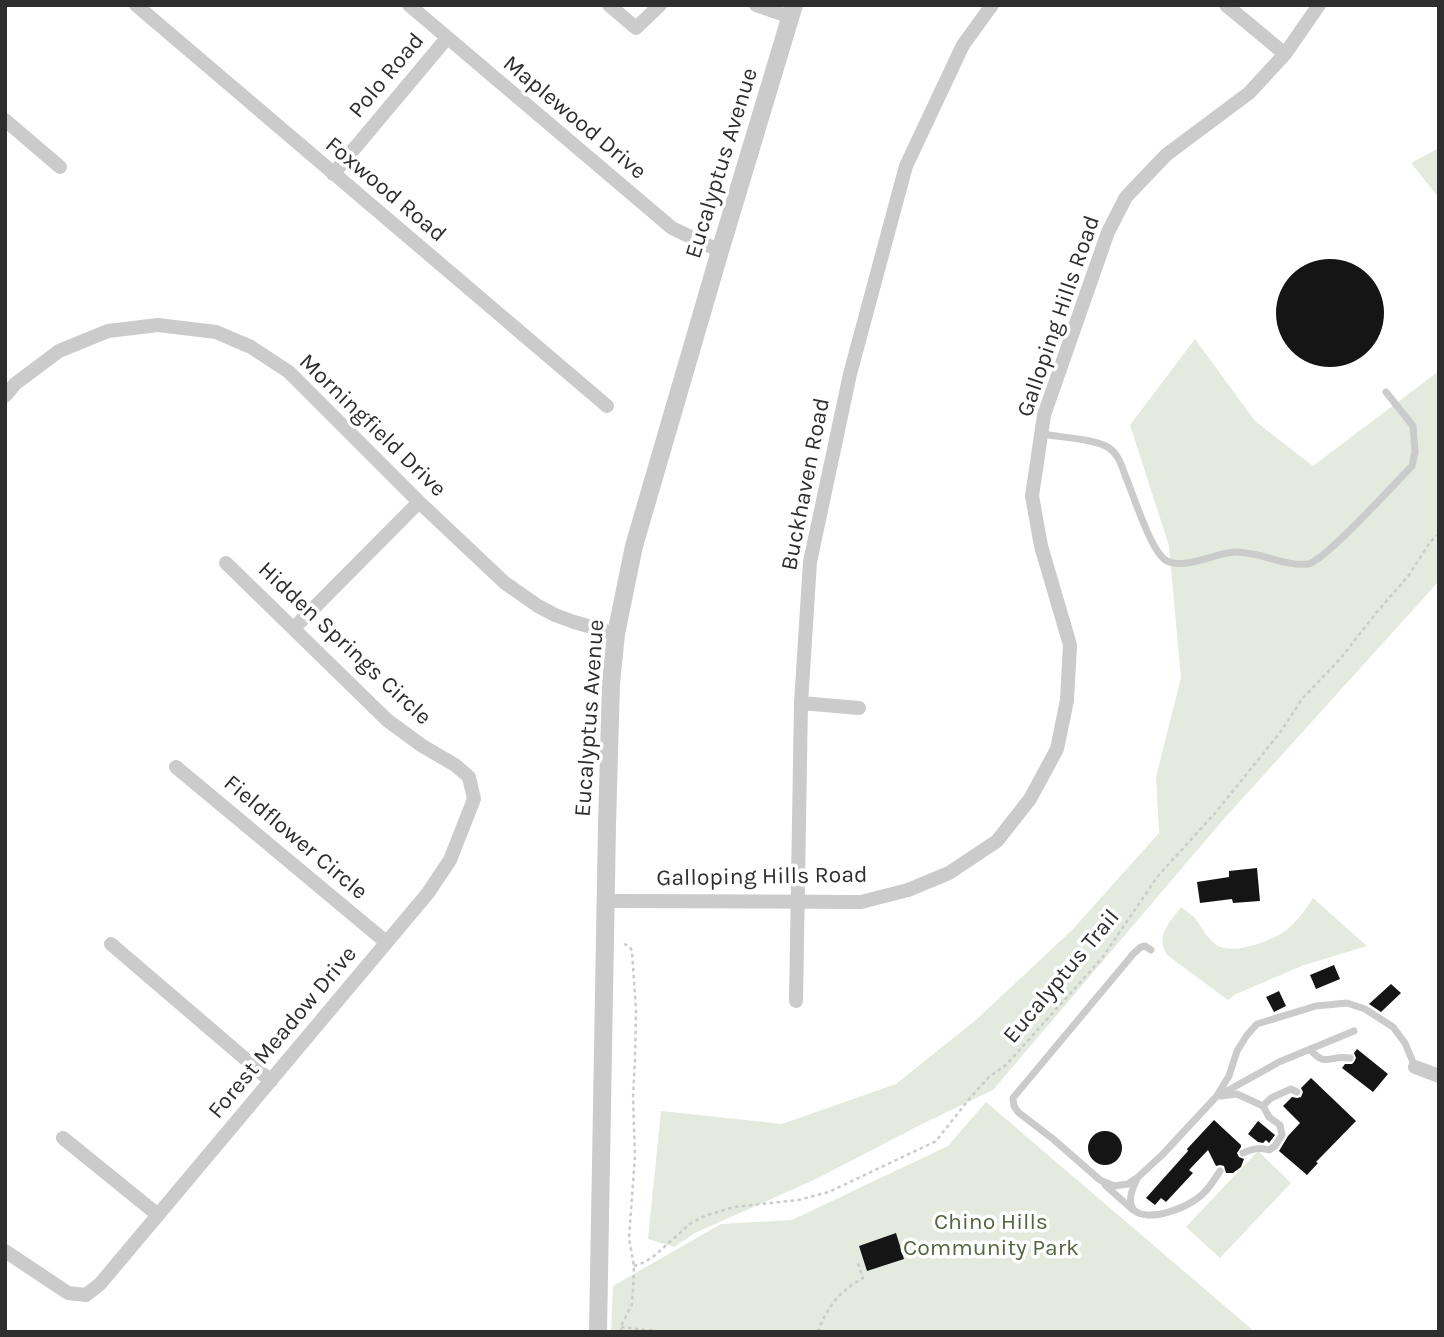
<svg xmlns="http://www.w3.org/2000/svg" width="1444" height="1337" viewBox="0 0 1444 1337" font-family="Karla,sans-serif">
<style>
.green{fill:#e4eadd}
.building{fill:#151515}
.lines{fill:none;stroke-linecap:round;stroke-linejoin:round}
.path{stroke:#cbcbcb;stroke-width:2.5;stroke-dasharray:3.5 3.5;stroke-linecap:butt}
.service{stroke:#cbcbcb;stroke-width:7}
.minor{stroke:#cbcbcb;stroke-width:14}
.tertiary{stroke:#cbcbcb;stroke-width:18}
.labels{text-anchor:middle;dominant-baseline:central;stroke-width:7;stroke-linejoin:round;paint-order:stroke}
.street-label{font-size:23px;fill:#2e2e2e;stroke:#fff}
.park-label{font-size:23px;fill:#526640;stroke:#fff}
</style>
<rect width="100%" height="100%" fill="#fff"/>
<path class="green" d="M1439,148V198L1411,163Z
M1195,339L1255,421L1313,466L1439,371V581L1222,821L993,1090L922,1124L816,1179L695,1233L674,1247L648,1239L661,1111L782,1124L896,1084L977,1019L1073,929L1159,833L1156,777L1181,678L1169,546L1130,425Z
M1313,898L1367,946L1304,965L1236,994L1228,1000L1167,955C1155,936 1169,923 1181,907C1185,910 1190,914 1194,917C1202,927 1207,939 1218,946C1234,955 1276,940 1289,928C1299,919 1306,909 1313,898Z
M986,1102L1255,1332H611L613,1286L721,1224L792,1220L948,1146Z
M1258,1151L1291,1183L1220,1258L1186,1227Z"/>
<path class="building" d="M1276 313a54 54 0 1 1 108 0a54 54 0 1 1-108 0Z
M1257,868L1260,901L1233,903L1232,899L1200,903L1197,882L1229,877V871Z
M1334,965L1340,979L1316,989L1310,975Z
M1391,984L1401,993L1381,1012L1369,1004Z
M1279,991L1286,1006L1274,1012L1266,997Z
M1357,1049L1388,1074L1373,1092L1342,1068L1345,1064H1352L1354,1062L1356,1058L1354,1053Z
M1311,1078L1356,1121L1316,1162L1318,1163L1307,1175L1279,1151L1288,1136L1300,1123L1283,1106L1292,1097L1297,1098L1301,1097L1303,1092L1301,1088Z
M1214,1120L1241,1145V1147L1237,1153L1239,1157L1244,1159L1241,1167L1233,1173H1226L1224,1166L1220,1165L1216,1166L1208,1150L1189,1170L1193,1173L1166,1202L1161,1198L1155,1205L1146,1198L1188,1151L1187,1149Z
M1258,1121L1275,1135L1269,1143L1266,1140L1263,1143L1258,1142L1248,1134Z
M1088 1148a17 17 0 1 1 34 0a17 17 0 1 1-34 0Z
M896,1233L904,1259L867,1271L859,1246Z"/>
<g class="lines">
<path class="path" d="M634,1266L645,1262L654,1256L691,1223L707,1215L734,1207L798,1200L829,1192L936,1141L970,1098L989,1077L1006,1065L1102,958L1158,876L1216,812L1282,730L1302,699L1340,659L1376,613L1409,575L1430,542L1439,534
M621,1327L662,1332
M621,1332L622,1324L632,1304L633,1290L634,1266L629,1238L635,1156L633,1097L635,1059L636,1010L632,951L630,947L621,942
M818,1332C828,1305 839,1292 863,1278L858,1263"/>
<path class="service" d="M1042,434C1058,437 1097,439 1109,448C1118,454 1122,466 1125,475C1133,493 1151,553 1167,561C1183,570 1216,553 1234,552C1260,551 1284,567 1308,564C1325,561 1395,483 1412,466L1415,452L1413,426L1386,392
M1151,950L1145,946L1141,947L1134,953L1013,1098L1014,1106L1018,1112L1053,1139L1100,1180L1114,1186L1128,1184L1137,1178L1162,1155L1216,1097L1229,1076L1237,1051L1247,1035L1257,1024L1316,1006L1347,1003L1365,1009L1393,1027L1405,1043L1415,1067
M1310,1049C1326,1069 1330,1054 1350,1058
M1221,1096L1237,1094L1263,1106
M1216,1097L1279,1062L1354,1031
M1243,1153C1252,1149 1259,1147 1269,1150L1275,1146L1282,1135L1280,1125L1269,1117L1263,1106L1271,1098L1291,1089L1297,1092
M1137,1179C1111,1230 1170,1217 1195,1200C1206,1193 1213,1182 1220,1171
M1105,1185L1133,1210"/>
<path class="minor" d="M136,5L607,406
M409,5L672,228L720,251
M609,5L636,28L660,5
M756,5L790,17
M1226,5L1285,54
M5,120L60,167
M333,174L447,38
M5,396L15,384L59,351L108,331L158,325L216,332L251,347L289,372L419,502L505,583L538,606L555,615L574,622L616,634
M294,628L419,502
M801,703L859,708
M176,767L386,942
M606,901L861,902L908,890L949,873L997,841L1030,799L1057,749L1067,700L1070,645L1041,546L1032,496L1044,415L1108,232L1126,197L1166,155L1249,93L1285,54L1319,5
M111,944L271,1081
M796,1001L801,703L810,562L850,374L906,166L963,45L992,5
M1415,1067L1439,1076
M63,1138L158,1215
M5,1251L68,1293L86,1295L100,1284L428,893L450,860L474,799L469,777L455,765L421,745L387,720L226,563"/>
<path class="tertiary" d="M598,1332L607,825L611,683L616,634L634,546L720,251L794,5"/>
</g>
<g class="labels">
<g class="street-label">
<text transform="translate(386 75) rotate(-50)">Polo Road</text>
<text transform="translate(575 117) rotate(40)">Maplewood Drive</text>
<text transform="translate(721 163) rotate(-73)">Eucalyptus Avenue</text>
<text transform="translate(386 189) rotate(40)">Foxwood Road</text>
<text transform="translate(1058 316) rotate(-71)">Galloping Hills Road</text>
<text transform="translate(373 425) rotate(44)">Morningfield Drive</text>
<text transform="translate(805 484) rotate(-79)">Buckhaven Road</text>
<text transform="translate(345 643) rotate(43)">Hidden Springs Circle</text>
<text transform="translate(589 718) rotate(-86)">Eucalyptus Avenue</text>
<text transform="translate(296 837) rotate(40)">Fieldflower Circle</text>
<text transform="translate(762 876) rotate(-1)">Galloping Hills Road</text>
<text transform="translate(1061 976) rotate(-50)">Eucalyptus Trail</text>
<text transform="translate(282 1032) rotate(-50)">Forest Meadow Drive</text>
</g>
<g class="park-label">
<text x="991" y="1221">Chino Hills<tspan x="991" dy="26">Community Park</tspan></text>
</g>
</g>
<rect width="1444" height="1337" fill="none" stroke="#2e2e2e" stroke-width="14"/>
</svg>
